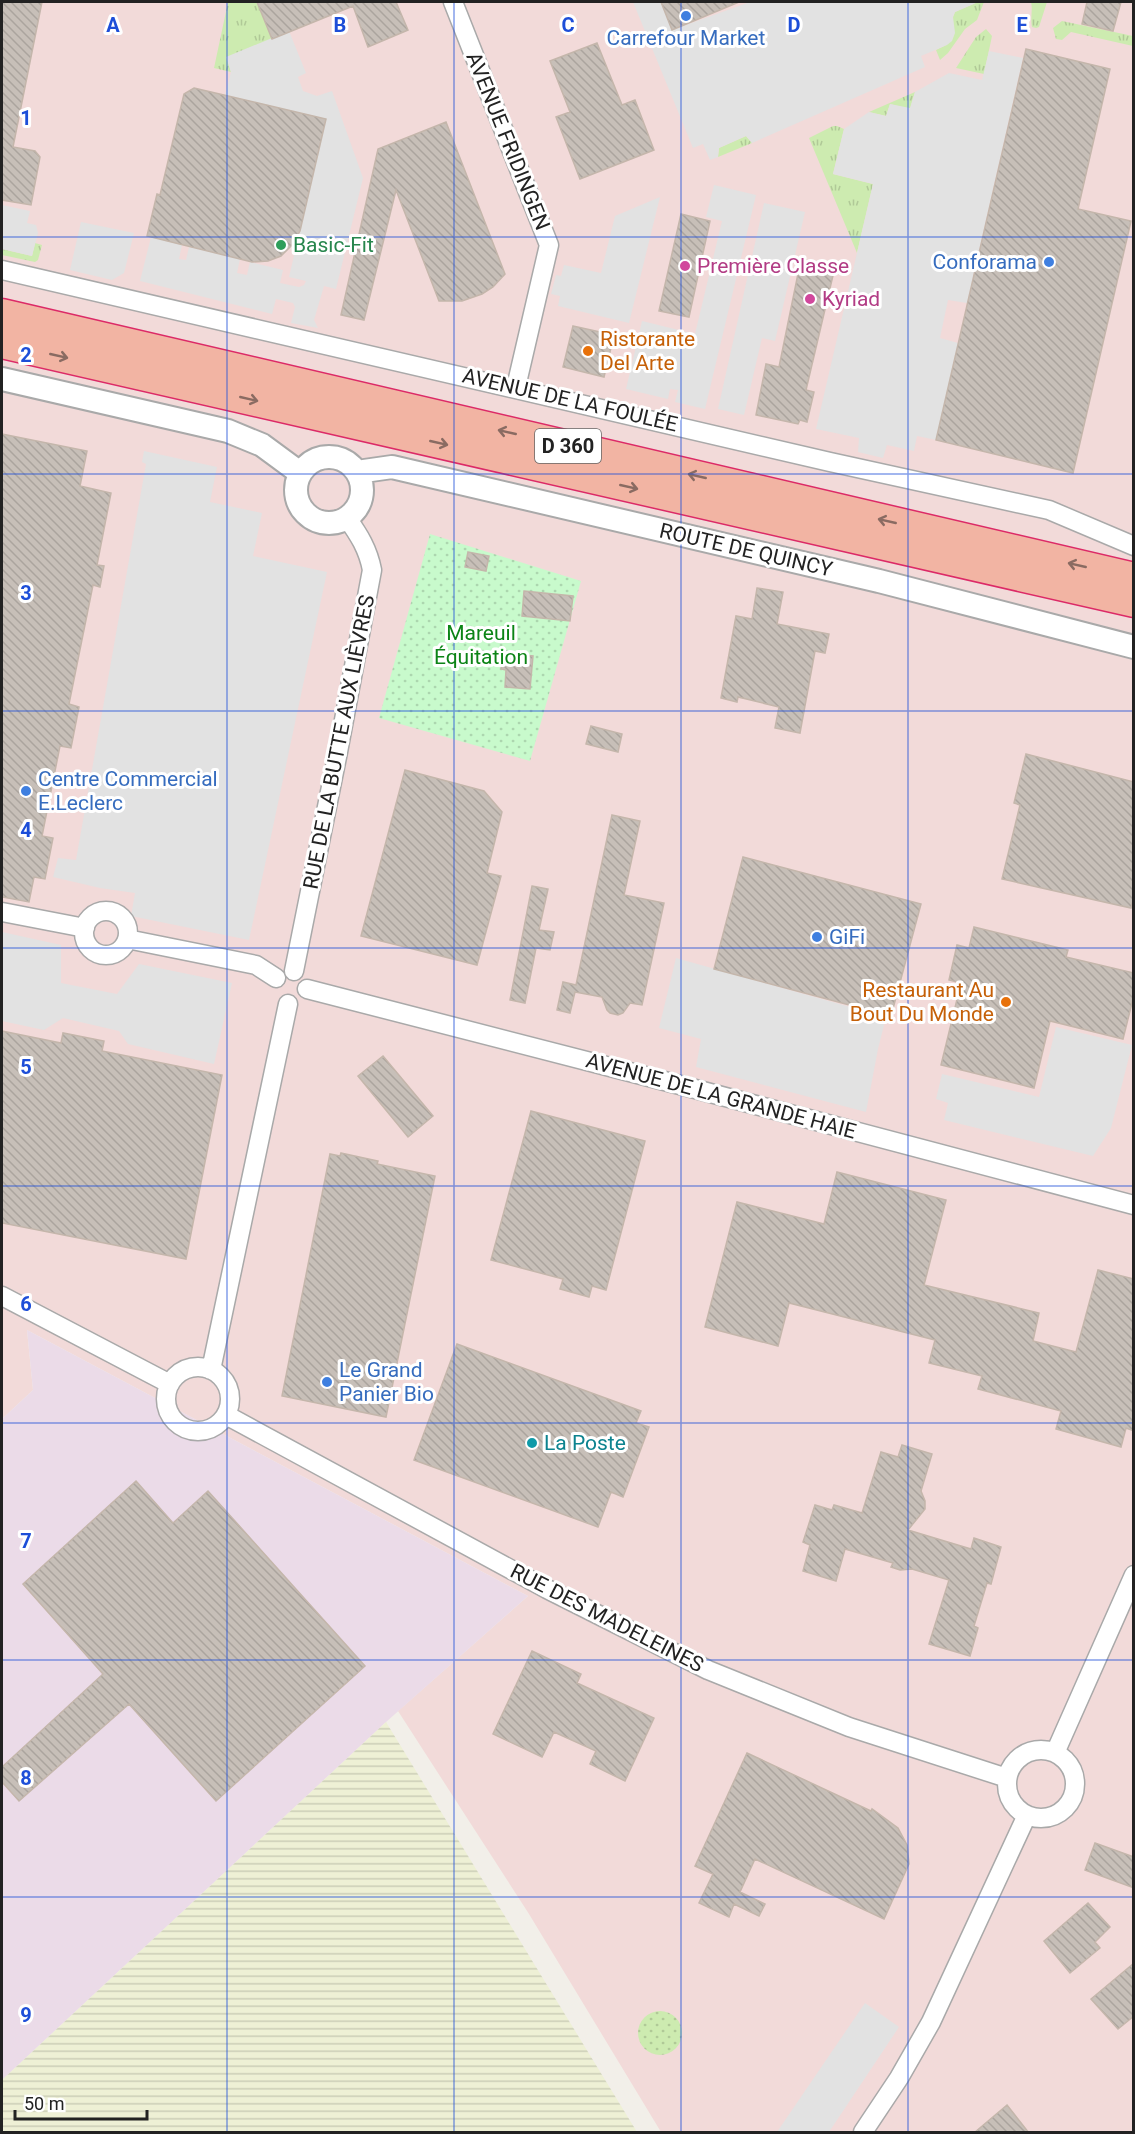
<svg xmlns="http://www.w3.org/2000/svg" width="1135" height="2134" viewBox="0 0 1135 2134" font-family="Roboto,sans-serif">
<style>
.commercial{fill:#f2dad9}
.industrial{fill:#ebdbe8}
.farmland{fill:url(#farmland-rules)}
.grass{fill:url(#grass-tufts)}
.park{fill:url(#park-dots)}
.garden{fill:url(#garden-dots)}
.parking{fill:#e2e2e2}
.building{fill:url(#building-back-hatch);stroke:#c4b6ab;stroke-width:1.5}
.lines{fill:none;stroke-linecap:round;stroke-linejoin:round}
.minor-casing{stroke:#a9a9a9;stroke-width:21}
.tertiary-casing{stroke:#a9a9a9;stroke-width:26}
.trunk-casing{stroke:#dc2a67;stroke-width:33}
.minor{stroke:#fff;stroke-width:18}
.tertiary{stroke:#fff;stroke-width:22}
.trunk{stroke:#f2b4a3;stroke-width:30}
.oneway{stroke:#8a6b62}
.grid{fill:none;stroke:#1d4ed8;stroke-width:1.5;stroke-opacity:0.55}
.shop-dot{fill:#3f7fe0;stroke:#fff;stroke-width:2}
.leisure-dot{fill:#2e9e5b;stroke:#fff;stroke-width:2}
.hotel-dot{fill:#d1479c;stroke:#fff;stroke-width:2}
.food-dot{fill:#e8710a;stroke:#fff;stroke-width:2}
.culture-dot{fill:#0f9aa8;stroke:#fff;stroke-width:2}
.labels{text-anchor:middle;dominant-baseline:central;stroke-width:6;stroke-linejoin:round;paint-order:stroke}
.shield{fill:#fff;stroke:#646464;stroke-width:1.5}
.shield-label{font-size:20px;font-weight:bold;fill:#222}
.shop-label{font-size:21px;fill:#366cbe;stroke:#fff;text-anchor:start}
.street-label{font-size:21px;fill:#222;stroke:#fff}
.leisure-label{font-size:21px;fill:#27864d;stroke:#fff;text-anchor:start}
.hotel-label{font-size:21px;fill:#b23c85;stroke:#fff;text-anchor:start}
.food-label{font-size:21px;fill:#c56008;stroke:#fff;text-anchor:start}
.park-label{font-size:21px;fill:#0c8416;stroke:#fff}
.culture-label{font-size:21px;fill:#0d838f;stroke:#fff;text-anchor:start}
.grid-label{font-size:20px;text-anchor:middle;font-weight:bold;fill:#1d4ed8;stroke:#fff;stroke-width:6;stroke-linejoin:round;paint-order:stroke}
</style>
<defs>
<pattern id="farmland-rules" width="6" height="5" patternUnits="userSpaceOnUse" patternTransform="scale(1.5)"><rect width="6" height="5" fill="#eef0d5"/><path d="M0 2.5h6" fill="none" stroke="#ccceb7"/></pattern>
<pattern id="grass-tufts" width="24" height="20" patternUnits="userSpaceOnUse" patternTransform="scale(1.5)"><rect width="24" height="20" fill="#cdebb0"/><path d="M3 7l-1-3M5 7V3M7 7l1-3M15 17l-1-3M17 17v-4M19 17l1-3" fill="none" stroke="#b0c997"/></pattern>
<pattern id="park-dots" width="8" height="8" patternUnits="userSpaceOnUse" patternTransform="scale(1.5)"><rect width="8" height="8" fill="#c8facc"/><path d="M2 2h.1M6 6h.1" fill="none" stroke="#acd6af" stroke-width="1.8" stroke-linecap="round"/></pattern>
<pattern id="garden-dots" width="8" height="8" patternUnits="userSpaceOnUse" patternTransform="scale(1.5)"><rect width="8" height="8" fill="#cdebb0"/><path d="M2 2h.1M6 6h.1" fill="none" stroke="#b0c997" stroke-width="1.8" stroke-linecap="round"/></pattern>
<pattern id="building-back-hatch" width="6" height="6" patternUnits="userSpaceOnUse" patternTransform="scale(1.5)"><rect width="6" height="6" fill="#c7bfb8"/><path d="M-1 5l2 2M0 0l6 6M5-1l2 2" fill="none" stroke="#aba49e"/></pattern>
</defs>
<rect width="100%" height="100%" fill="#f2efe9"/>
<path class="commercial" d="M2,2H1133V2132H661L529,1914L398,1711L528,1596L27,1330L33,1390L2,1419Z"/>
<path class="industrial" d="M27,1330L528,1596L386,1722L2,2080V1419L33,1390Z"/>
<path class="farmland" d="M386,1722L637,2132H2V2080Z"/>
<path class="grass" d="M228,2H257L272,39L227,57L231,72L214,68Z
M978,2H984L977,20L965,29L948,53L940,60L936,50L946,45L953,17L955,12Z
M1031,2H1047L1039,27L1036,28L1032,27C1030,18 1033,10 1031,2Z
M1062,21L1133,36V46L1071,32L1062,40L1056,39L1053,28Z
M986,29L992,36L984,74L956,68L976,37Z
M915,92L910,109L890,104L886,116L869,112Z
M833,126H837L844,129L833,174L873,184L857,253L809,138Z
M746,136L752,143L718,157L719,148Z
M35,243L42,245L38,260L35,262L2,255V249L32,256Z"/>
<path class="park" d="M430,534L581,581L530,761L379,718Z"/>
<path class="garden" d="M638 2033a22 22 0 1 1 44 0a22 22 0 1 1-44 0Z"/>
<path class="parking" d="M633,2H661L672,30L750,2H978L955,12L953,17L955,33L952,41L947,45L921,56L925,67L752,143L746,136L719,148L718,157L710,160L703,144L693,148Z
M289,31L306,73L298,77L303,91L317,96L332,91L363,178L336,289L324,286L314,320L318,328L291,323L295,307L293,303L276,299L272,314L140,281L151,237L182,245L179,259L186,260L189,247L240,259L237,273L247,275L250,262L283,270L280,283L299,287L304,285L306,281L289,277L326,119L225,95L231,72L226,57Z
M989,51L1023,58L967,303L948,300L940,338L958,343L936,440L917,436L914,451L887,445L883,458L858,452L859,438L816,429L873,184L833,174L844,129L869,112L886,116L890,104L910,108L915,92L949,73L982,80Z
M714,185L756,195L705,409L675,402L678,390L670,389L668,399L626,389L642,321L695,334L722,221L706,217Z
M660,197L629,323L558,306L560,296L551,294L556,275L561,276L564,265L601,273L615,216Z
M764,203L805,212L775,341L762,338L744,415L718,409Z
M2,205L30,211L27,223L36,225L38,233L32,256L2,249Z
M81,222L134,233L124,273L112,280L70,270Z
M144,451L217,467L210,502L262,513L253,556L327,572L249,940L131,916L135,893L100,888L53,877L58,858L76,860L146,464L142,462Z
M2,932L61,945V983L117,994L139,964L232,983L214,1064L128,1044L119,1031L63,1018L44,1030L2,1021Z
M676,958L886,1017L878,1049L866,1112L696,1067L701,1039L659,1028Z
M1056,1027L1132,1045L1111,1128L1093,1156L944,1120L948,1103L936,1099L942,1074L1039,1097Z
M865,2003L899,2027L829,2132H777Z"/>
<path class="building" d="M2,2H42L13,147L35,151L40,157L31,205L2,200Z
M257,2H396L408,30L368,47L353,6L272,39Z
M661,2H739L672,30Z
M1087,2H1121L1113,31L1082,24Z
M597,43L622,105L635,100L654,150L580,179L556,117L570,112L550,61Z
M1026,49L1110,69L1078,209L1131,221L1073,473L936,440Z
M194,88L326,119L300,231L292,245L281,256L268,261L252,262L147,236L157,194L160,195L184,94Z
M446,122L505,274L493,287L482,294L462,301H439L396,190L364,320L341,315L378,149Z
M681,214L710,221L689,317L659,311Z
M801,259L835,267L806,390L814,392L807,422L800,420L798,424L756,415L766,364L779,367Z
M573,326L614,335L604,377L563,367Z
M2,434L87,451L80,486L111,493L97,565L104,566L100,587L93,585L69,704L79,707L71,748L60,746L42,836L53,838L45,879L34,877L29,902L2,897Z
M468,552L489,556L486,571L465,567Z
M757,588L783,592L777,624L829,634L825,653L815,651L800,733L775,728L779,707L738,697L737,702L721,698L736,616L752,619Z
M524,591L573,596L570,621L522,616Z
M503,653L533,656L530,689L505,687L506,670L501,669Z
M591,726L622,734L618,752L586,744Z
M1026,754L1134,782V897L1131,908L1002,879L1020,805L1014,803Z
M405,770L484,791L502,812L487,873L501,876L477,965L361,936Z
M612,815L640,821L624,895L664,903L642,1005L630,1003L623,1013L618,1015L610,1013L607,1010L602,997L575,992L570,1013L557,1010L563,982L576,985Z
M743,857L921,904L891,1016L714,969Z
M532,886L548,889L539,930L554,932L550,950L536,948L525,1003L510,1000Z
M974,927L1068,950L1066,957L1134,973V995L1123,1039L1050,1021L1034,1088L941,1065L961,983L949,980L957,945L969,948Z
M2,1031L61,1043L63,1033L104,1041L102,1051L222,1075L186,1259L2,1223Z
M383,1056L433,1116L408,1137L358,1076Z
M531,1111L645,1141L606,1290L592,1286L589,1297L560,1289L563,1279L491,1260Z
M341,1153L378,1161L377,1164L435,1176L386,1417L282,1396L330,1154L340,1156Z
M837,1172L946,1200L924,1285L1039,1313L1033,1341L1076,1352L1098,1270L1134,1279V1431L1126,1428L1121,1447L1056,1429L1061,1411L978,1389L982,1376L929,1363L935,1340L789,1303L778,1346L705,1327L737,1202L824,1224Z
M457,1344L641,1411L636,1423L649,1427L623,1497L611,1492L598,1527L414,1460Z
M902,1445L932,1454L921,1491L925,1501V1509L908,1530L971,1549L974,1538L1001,1547L991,1584L987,1583L974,1626L978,1628L970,1656L929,1644L949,1580L912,1569L900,1570L891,1567L893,1563L845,1549L836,1581L803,1571L810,1545L803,1542L815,1505L832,1510L834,1505L862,1513L881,1452L898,1457Z
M136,1481L173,1523L208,1491L365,1666L216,1801L129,1704L19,1801L2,1782V1767L103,1674L23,1584Z
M532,1651L581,1674L577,1683L654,1718L625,1781L590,1764L596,1751L554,1732L542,1757L493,1734Z
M747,1753L871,1811L872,1809L898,1828L907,1845L909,1864L884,1919L755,1859L740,1892L765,1904L759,1916L734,1904L729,1917L699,1903L713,1874L695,1866Z
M1095,1843L1134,1857V1888L1085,1870Z
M1088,1903L1110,1927L1095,1942L1100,1948L1070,1973L1044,1941Z
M1134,1963V2016L1118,2029L1091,1999Z
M1007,2105L1029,2133H974Z"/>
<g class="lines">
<defs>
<path id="minor" d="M453,2L549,245L516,387
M2,270L830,462L1049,510L1134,546
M84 933a22 22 0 1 1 44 0a22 22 0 1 1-44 0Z
M2,912L85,928
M127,939L256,965L276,978
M294,971L338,752L372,570C368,549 359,535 347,518
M307,989L680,1085L1134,1205
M2,1296L170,1384
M166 1399a32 32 0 1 1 64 0a32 32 0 1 1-64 0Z
M211,1370L288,1004
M226,1415L547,1589L708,1670L849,1727L1007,1778
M1007 1784a34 34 0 1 1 68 0a34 34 0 1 1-68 0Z
M1055,1753L1134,1575
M863,2132L899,2078L931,2022L1027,1815"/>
<path id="tertiary" d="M2,379L228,431L262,445L300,473
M296 490a33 33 0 1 1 66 0a33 33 0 1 1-66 0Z
M357,472L392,467L879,581L1134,647"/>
<path id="trunk" d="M2,314L1134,578
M2,343L1134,602"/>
</defs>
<use href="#minor" class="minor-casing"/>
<use href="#tertiary" class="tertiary-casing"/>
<use href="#trunk" class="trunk-casing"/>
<use href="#minor" class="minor"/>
<use href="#tertiary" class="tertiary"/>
<use href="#trunk" class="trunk"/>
</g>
<defs><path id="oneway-shaft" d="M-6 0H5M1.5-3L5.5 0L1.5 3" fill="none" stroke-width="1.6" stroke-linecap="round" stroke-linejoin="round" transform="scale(1.5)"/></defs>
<g class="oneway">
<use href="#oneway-shaft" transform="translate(59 356) rotate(13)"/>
<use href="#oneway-shaft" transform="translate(249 399) rotate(13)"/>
<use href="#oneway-shaft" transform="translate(507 432) rotate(-167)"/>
<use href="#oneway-shaft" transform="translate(439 443) rotate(13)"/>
<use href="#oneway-shaft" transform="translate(697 476) rotate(-167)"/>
<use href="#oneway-shaft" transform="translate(629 487) rotate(13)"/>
<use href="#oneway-shaft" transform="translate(887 521) rotate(-167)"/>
<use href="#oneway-shaft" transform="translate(1077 565) rotate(-167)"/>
</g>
<path class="grid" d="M227,2V2132M454,2V2132M681,2V2132M908,2V2132M2,237H1134M2,474H1134M2,711H1134M2,948H1134M2,1186H1134M2,1423H1134M2,1660H1134M2,1897H1134"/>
<g class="shop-dot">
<circle cx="686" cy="16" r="6"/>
<circle cx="1049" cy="262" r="6"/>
<circle cx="26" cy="791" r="6"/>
<circle cx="817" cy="937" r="6"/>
<circle cx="327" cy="1382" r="6"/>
</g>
<circle class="leisure-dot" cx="281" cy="245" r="6"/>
<g class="hotel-dot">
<circle cx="685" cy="266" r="6"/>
<circle cx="810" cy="299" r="6"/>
</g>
<g class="food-dot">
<circle cx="588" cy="351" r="6"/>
<circle cx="1006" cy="1002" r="6"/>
</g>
<circle class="culture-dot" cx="532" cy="1443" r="6"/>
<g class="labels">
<rect class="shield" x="535" y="429" width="66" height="34" rx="4.5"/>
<g class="shield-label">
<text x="568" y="446">D 360</text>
</g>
<g class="shop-label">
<text x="686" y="38" text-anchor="middle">Carrefour Market</text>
<text x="1037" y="262" text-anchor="end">Conforama</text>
<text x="38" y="779">Centre Commercial<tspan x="38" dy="24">E.Leclerc</tspan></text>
<text x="829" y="937">GiFi</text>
<text x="339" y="1370">Le Grand<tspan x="339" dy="24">Panier Bio</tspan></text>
</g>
<g class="street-label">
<text transform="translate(508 141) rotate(68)">AVENUE FRIDINGEN</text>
<text transform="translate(570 400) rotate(13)">AVENUE DE LA FOULÉE</text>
<text transform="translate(746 550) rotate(13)">ROUTE DE QUINCY</text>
<text transform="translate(339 742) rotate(-79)">RUE DE LA BUTTE AUX LIÈVRES</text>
<text transform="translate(721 1096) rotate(15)">AVENUE DE LA GRANDE HAIE</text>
<text transform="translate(607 1618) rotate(27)">RUE DES MADELEINES</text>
</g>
<g class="leisure-label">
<text x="293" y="245">Basic-Fit</text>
</g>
<g class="hotel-label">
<text x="697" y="266">Première Classe</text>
<text x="822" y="299">Kyriad</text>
</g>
<g class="food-label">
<text x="600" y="339">Ristorante<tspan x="600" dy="24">Del Arte</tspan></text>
<text x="994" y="990" text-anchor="end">Restaurant Au<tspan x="994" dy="24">Bout Du Monde</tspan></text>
</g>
<g class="park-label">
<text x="481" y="633">Mareuil<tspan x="481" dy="24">Équitation</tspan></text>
</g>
<g class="culture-label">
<text x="544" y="1443">La Poste</text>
</g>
</g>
<g class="grid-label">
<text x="113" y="32">A</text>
<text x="340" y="32">B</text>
<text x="568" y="32">C</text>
<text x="794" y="32">D</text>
<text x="1022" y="32">E</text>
<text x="26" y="125">1</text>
<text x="26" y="362">2</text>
<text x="26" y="600">3</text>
<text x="26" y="837">4</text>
<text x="26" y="1074">5</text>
<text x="26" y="1311">6</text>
<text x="26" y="1548">7</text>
<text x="26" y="1785">8</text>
<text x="26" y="2022">9</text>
</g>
<rect width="1135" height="2134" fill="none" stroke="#222222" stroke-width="6"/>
<path d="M15 2110v9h132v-9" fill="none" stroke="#222222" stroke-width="3"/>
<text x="24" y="2110" font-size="18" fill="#222222" stroke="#ffffff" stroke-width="4.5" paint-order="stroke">50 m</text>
</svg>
